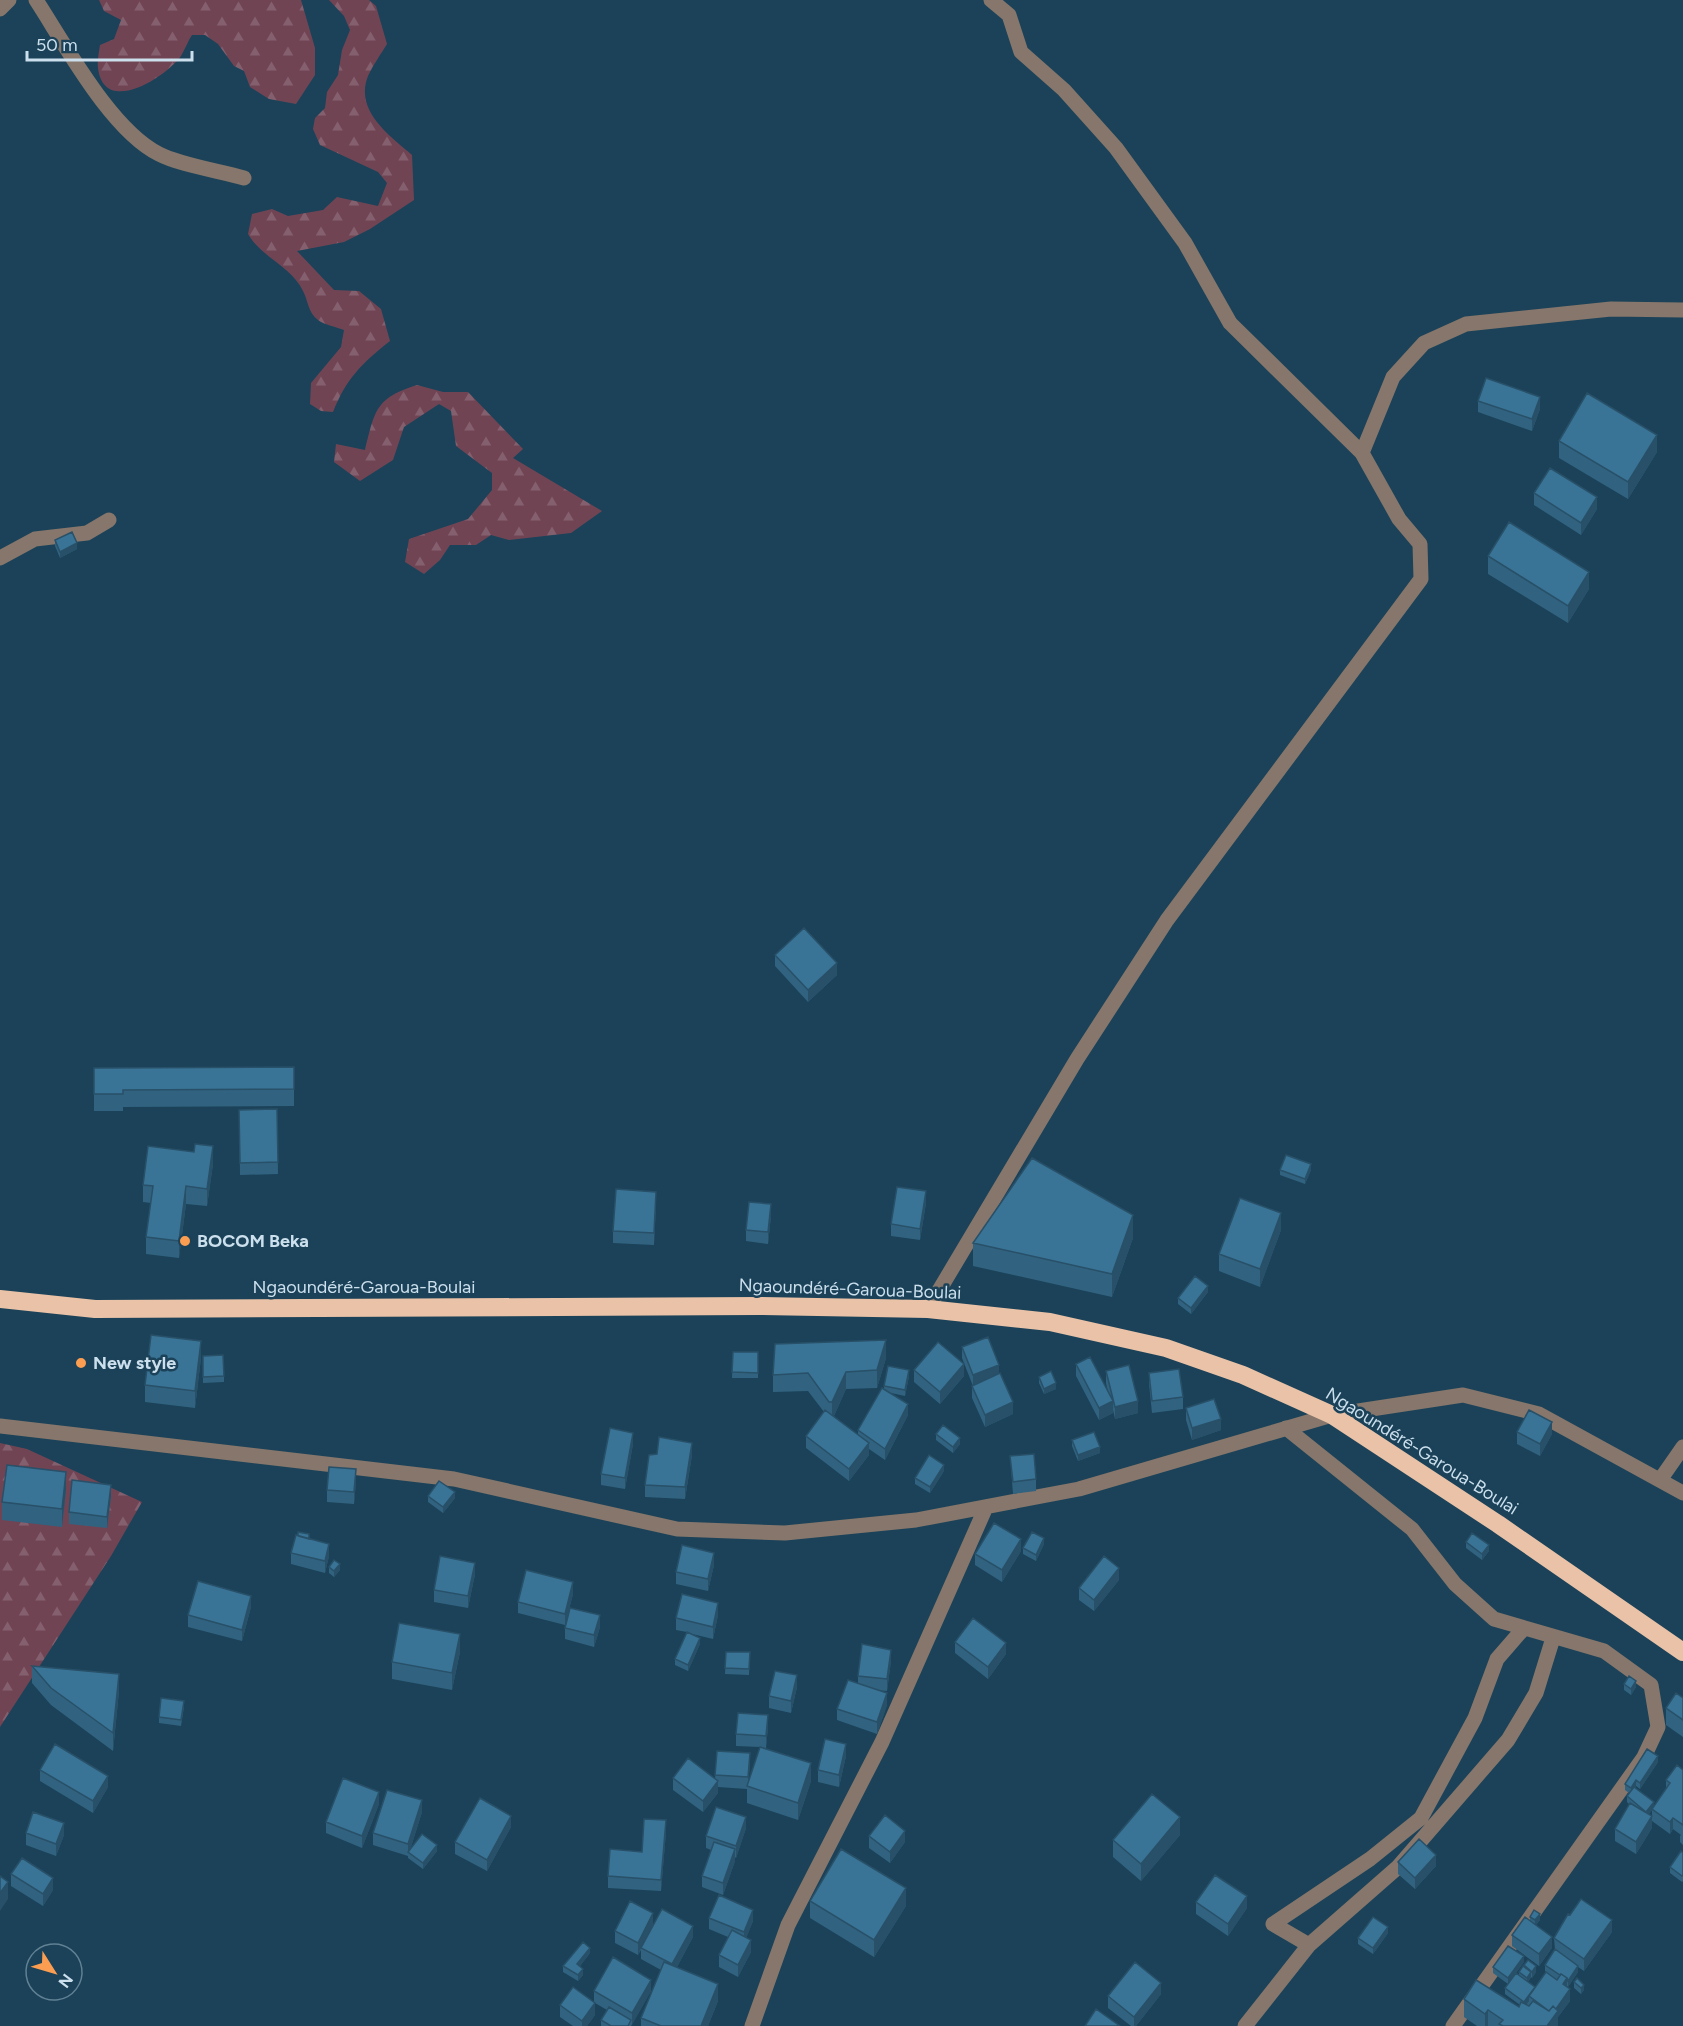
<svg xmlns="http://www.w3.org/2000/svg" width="1683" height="2026" viewBox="0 0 1683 2026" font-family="Figtree,sans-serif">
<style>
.forest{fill:url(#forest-firs)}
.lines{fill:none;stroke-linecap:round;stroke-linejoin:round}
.minor{stroke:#86766b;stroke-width:15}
.highway{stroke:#e9c2a7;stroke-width:18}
.wall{fill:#316380}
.shaded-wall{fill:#285068}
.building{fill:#397395;stroke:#285068;stroke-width:1.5}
.poi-dot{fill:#fc9e52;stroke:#1b4258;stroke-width:2}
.labels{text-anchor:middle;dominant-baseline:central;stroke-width:5;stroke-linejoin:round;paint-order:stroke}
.poi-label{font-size:18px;font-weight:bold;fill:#cbdfed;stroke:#1b4258;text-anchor:start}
.street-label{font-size:18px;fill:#cbdfed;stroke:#1b4258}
</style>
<defs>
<pattern id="forest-firs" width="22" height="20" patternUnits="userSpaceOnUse" patternTransform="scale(1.5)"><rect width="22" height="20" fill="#714454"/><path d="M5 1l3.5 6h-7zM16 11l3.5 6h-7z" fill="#845f6d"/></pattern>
</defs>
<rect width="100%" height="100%" fill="#1b4258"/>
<path class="forest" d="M99,0H301L315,48V75L296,104L269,99L250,87L244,71L234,66L218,44L205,35H192C188,41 185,49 181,56C166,77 104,117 98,68C97,61 99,52 100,45L114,39L121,20L104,11Z
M329,0H369L376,6L387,44C381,54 373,65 368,76C354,111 390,136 412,155L414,200L370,229L344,242L297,251L334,290L359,291L381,309L390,341C362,363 346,379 333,412L321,411L310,404L311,383L341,347L344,330C337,327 324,325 318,320C308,313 308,300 303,291C292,267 261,257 248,234L252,214L272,209L288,216L323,210L337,197L378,206L387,183L378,172L320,145L313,129L315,118L325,108L327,92L338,75L342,50L350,30L344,16Z
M417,385L443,392H468L523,449L513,458L602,511L571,533L509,540L491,535L476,545H450L440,560L424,574L405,562L409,539L468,519L492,490V473L456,446L451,411L439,404L404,427L393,460L360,481L334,462L336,444L365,450C375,411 375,398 417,385Z
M0,1443L27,1449L142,1502L111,1556L0,1727Z"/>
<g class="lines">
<path class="minor" d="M36,0C66,46 111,130 159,154C180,165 220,171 244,178
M0,9L9,0
M1362,453L1393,377L1424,343L1466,324L1611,309L1683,310
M0,558L35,539L87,533L109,520
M928,1309L1077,1059L1167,920L1421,579L1420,544L1399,519L1362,453L1230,323L1185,243L1116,148L1064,90L1021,52L1009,15L991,0
M0,1426L454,1479L677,1529L785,1533L916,1520L1079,1489L1332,1415L1463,1395L1539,1414L1683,1493
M1286,1428L1412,1529L1455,1584L1494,1619L1604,1651L1651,1685L1658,1727L1644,1757L1453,2026
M1660,1480L1683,1447
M1309,1945L1273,1924L1370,1859L1421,1818L1475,1718L1497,1659L1524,1628
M752,2026L788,1925L882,1742L986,1507
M1245,2026L1309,1945L1398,1867L1508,1740L1536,1693L1553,1638"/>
<path class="highway" d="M0,1299L95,1309L759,1306L928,1309L1050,1322L1166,1348L1243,1375L1332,1415L1498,1524L1683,1652"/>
</g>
<path class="wall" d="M1478,401L1540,409L1532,431L1478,412Z
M1559,441L1657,452L1628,499L1559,458Z
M1534,493L1597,509L1581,535L1534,505Z
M55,540L77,549L60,558L55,546Z
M1488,556L1589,589L1568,623L1488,574Z
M775,955L837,975L808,1002L775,966Z
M294,1067V1106L123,1107V1111H94V1068Z
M277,1109L278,1174L240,1175L239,1110Z
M213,1164L207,1206L186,1204L179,1258L146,1254V1237L151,1203L143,1202V1185Z
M1280,1170H1311L1305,1184L1280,1175Z
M656,1203L654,1245L613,1243V1231Z
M926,1203L920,1240L891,1236V1224Z
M771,1216L768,1244L746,1241V1230Z
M1281,1230L1260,1287L1219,1271V1254Z
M1133,1238L1112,1297L973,1266V1243Z
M1208,1292L1191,1314L1178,1304V1298Z
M962,1347L999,1374L1013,1414L985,1427L972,1398V1386H973L962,1358Z
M733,1352H758V1378H732Z
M203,1356L224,1376V1382L203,1383Z
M201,1358L195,1408L145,1402V1385Z
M886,1358L877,1388L846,1389L834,1416L858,1435V1430L884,1389V1386L909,1376L905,1396L891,1393L908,1415L885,1460L869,1449V1455L849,1481L806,1448V1436L824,1412L808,1391L773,1392V1375Z
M1076,1364L1108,1392L1106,1383V1371L1138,1413L1115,1419L1113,1410V1413L1099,1420L1076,1376Z
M914,1370L964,1376L940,1404L914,1382Z
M1149,1373L1183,1397V1409L1152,1413L1149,1384Z
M1039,1377L1056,1389L1044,1394L1039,1383Z
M1186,1408L1221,1430L1192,1440L1186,1420Z
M1517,1432L1552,1434L1540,1456L1517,1444Z
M936,1434L960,1444L953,1453L936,1440Z
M1072,1440L1100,1453L1078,1461L1072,1446Z
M633,1444L625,1489L601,1485V1474Z
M692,1455L685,1499L645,1497V1485Z
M1010,1456L1036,1479V1491L1013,1494Z
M944,1471L930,1493L915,1484V1478Z
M356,1481L354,1504L327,1502V1490Z
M66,1490L62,1527L2,1520V1502Z
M111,1496L107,1528L69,1524V1512Z
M428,1496L455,1498L443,1513L428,1502Z
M309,1539L329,1556L325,1573L291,1564V1553Z
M1466,1542L1489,1551L1482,1560L1466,1548Z
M1044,1544L1036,1561L1023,1554V1548Z
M1021,1551L1002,1582L975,1565V1554Z
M714,1565L708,1591L676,1584V1572Z
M329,1567L340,1570L334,1577L329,1573Z
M475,1574L468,1608L434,1602V1590Z
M1119,1580L1094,1611L1079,1600V1588Z
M573,1594L565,1625L518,1613V1602Z
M251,1607L242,1641L188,1627V1615Z
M718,1615L713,1639L688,1633L700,1644L688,1671L675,1665V1659L687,1632L676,1630V1618Z
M600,1627L594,1647L565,1639V1628Z
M955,1642L1006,1654L988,1679L955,1653Z
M460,1652L452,1690L392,1679V1662Z
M726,1652H750L749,1675L725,1674Z
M891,1661L887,1691L876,1690L887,1705L877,1734L837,1720V1709L858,1683V1676Z
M32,1666L119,1691L113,1751L51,1705L32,1683Z
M1624,1684L1636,1687L1631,1695L1624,1690Z
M797,1687L791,1713L769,1708V1696Z
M1683,1698V1737L1666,1725V1708Z
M184,1707L181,1726L159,1723V1717Z
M768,1727L766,1748H764L811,1781L798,1820L747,1803V1789L718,1787V1793L703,1812L673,1790V1778L715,1779L717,1751L750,1765L748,1783L760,1747L736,1746V1734Z
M846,1756L839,1787L818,1782V1770Z
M1658,1762L1640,1789L1636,1786L1635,1787L1654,1807L1666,1789V1780L1683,1770V1845L1680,1842V1836L1681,1835L1673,1829L1670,1834L1652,1821V1810L1649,1814L1652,1828L1636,1854L1615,1841V1829L1629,1804L1627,1802V1796L1629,1793L1625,1790V1784Z
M40,1770L108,1787L93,1813L40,1781Z
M379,1804L362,1848L326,1833V1822Z
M422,1812L410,1850L437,1851L423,1869L408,1858V1856L373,1845V1833Z
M511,1827L487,1871L455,1854V1842Z
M746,1828L736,1858L735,1857V1861L723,1895L702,1887V1876L711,1850L706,1848V1836Z
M666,1832L661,1891L608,1888V1876L642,1852Z
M26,1833L64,1835L56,1856L26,1845Z
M1180,1835L1141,1881L1113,1857V1840Z
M869,1836L905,1842L890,1863L869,1848Z
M1683,1853V1881L1682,1882L1670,1873V1867Z
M1398,1862L1436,1866L1415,1889L1398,1874Z
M11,1874L53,1890L43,1906L11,1886Z
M810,1901L906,1906L874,1957L810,1918Z
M1196,1902L1247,1908L1228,1936L1196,1914Z
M1570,1915L1612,1932L1584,1971L1578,1967V1972L1568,1987L1567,1986L1570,2001L1558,2017V2026H1477L1464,2017V1999L1519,2007L1520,2005L1505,1994V1988L1508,1984L1493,1973V1967L1524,1962L1516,1973L1519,1975V1972L1524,1967V1965L1536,1972L1532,1978L1531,1977L1528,1982L1535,1987L1557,1980L1545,1971V1965L1555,1950L1554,1938Z
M1530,1917L1540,1920L1536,1925L1552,1948L1539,1966L1512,1946V1935L1530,1921Z
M709,1918L753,1921L746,1938L751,1952L738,1977L719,1967V1955L728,1937L709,1929Z
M653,1924L693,1937L677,1967L718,2001L708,2026H641V2018L661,1970L641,1959V1950L638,1955L615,1943V1931Z
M1388,1933L1373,1954L1358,1944V1938Z
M590,1953L580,1966L583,1975L578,1981L563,1972V1966Z
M1574,1982L1584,1990L1581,1994L1574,1988Z
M594,1991H651L631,2026H601V2020L607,2010L595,2003V2015L587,2026H573L560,2017V2005L594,2002Z
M1161,1994L1136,2026H1131L1108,2008V1996Z"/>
<path class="shaded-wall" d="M1540,397V409L1532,431V419Z
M1657,435V452L1628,499V482Z
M1597,497V509L1581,535V523Z
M77,543V549L60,558V552Z
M1589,572V589L1568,623V606Z
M837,963V975L808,1002V990Z
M213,1146V1164L207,1206V1189Z
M1311,1164V1170L1305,1184V1179Z
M186,1186V1204L179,1258V1241Z
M926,1191V1203L920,1240V1229Z
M656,1192V1203L654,1245V1233Z
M771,1204V1216L768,1244V1232Z
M1281,1213V1230L1260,1287V1269Z
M1133,1215V1238L1112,1297V1274Z
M1208,1286V1292L1191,1314V1308Z
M886,1340V1358L877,1388V1370Z
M201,1341V1358L195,1408V1391Z
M964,1364V1376L940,1404V1392Z
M999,1365V1377L973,1387V1375Z
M909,1370V1376L905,1396V1390Z
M846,1372V1389L832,1420V1402Z
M1056,1383V1389L1044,1394V1389Z
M1113,1401V1413L1099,1420V1408Z
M1138,1401V1413L1115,1419V1407Z
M1013,1402V1414L985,1427V1415Z
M908,1404V1415L885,1460V1449Z
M1221,1419V1430L1192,1440V1428Z
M1552,1422V1434L1540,1456V1444Z
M633,1433V1444L625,1489V1478Z
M960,1438V1444L953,1453V1447Z
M692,1443V1455L685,1499V1487Z
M869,1443V1455L849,1481V1469Z
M1100,1447V1453L1078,1461V1455Z
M944,1465V1471L930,1493V1487Z
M356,1469V1481L354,1504V1492Z
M66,1472V1490L62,1527V1509Z
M111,1485V1496L107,1528V1517Z
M455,1492V1498L443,1513V1507Z
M1044,1538V1544L1036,1561V1555Z
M1021,1539V1551L1002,1582V1570Z
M329,1544V1556L325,1573V1561Z
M1489,1545V1551L1482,1560V1554Z
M714,1553V1565L708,1591V1579Z
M475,1563V1574L468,1608V1596Z
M340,1564V1570L334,1577V1571Z
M1119,1568V1580L1094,1611V1600Z
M573,1582V1594L565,1625V1614Z
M251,1596V1607L242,1641V1630Z
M718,1603V1615L713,1639V1627Z
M600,1615V1627L594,1647V1635Z
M460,1634V1652L452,1690V1673Z
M700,1638V1644L688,1671V1665Z
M1006,1643V1654L988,1679V1667Z
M891,1650V1661L887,1691V1679Z
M119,1674V1691L113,1751V1733Z
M797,1675V1687L791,1713V1701Z
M1636,1681V1687L1631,1695V1689Z
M887,1693V1705L877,1734V1722Z
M768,1715V1727L766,1748V1736Z
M846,1744V1756L839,1787V1775Z
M750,1753V1765L748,1789V1777Z
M1658,1756V1762L1640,1789V1783Z
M811,1763V1781L798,1820V1803Z
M108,1776V1787L93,1813V1801Z
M1636,1780V1786L1631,1794V1788Z
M718,1781V1793L703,1812V1801Z
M379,1792V1804L362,1848V1836Z
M422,1800V1812L409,1853L408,1852V1856V1844Z
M1654,1802V1808L1646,1818V1812Z
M511,1816V1827L487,1871V1860Z
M1652,1816V1828L1636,1854V1842Z
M746,1817V1828L736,1858V1846Z
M1180,1817V1835L1141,1881V1864Z
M1673,1818V1829L1670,1834V1822Z
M666,1820V1832L661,1891V1880Z
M64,1823V1835L56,1856V1844Z
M905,1831V1842L890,1863V1852Z
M437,1845V1851L423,1869V1863Z
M735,1849V1861L723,1895V1883Z
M1436,1855V1866L1415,1889V1878Z
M53,1878V1890L43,1906V1894Z
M8,1882V1899L0,1911V1893Z
M906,1888V1906L874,1957V1940Z
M1247,1896V1908L1228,1936V1924Z
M753,1910V1921L744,1944V1932Z
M653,1913V1925L641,1948L638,1955V1943Z
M1540,1914V1920L1535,1926V1920Z
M1612,1920V1932L1584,1971V1959Z
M693,1926V1937L672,1976V1964Z
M1388,1927V1933L1373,1954V1948Z
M1552,1937V1948L1539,1966V1954Z
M751,1940V1952L738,1977V1965Z
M590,1948V1953L577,1970V1964Z
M1524,1956V1962L1508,1984V1978Z
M1536,1966V1972L1532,1978V1972Z
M1578,1966V1972L1568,1987V1981Z
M583,1969V1975L578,1981V1975Z
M1531,1972V1978L1527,1984V1978Z
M1567,1978V1990L1563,1984Z
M651,1980V1991L632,2025V2013Z
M1161,1983V1994L1136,2026H1134V2017Z
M718,1984V2001L708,2026H701Z
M1584,1985V1990L1581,1994V1988Z
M1570,1989V2001L1558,2017V2026H1547L1553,2013Z
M1529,1996V2001L1524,2008V2002Z
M595,2003V2015L587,2026H582V2021Z
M1488,2010V2026H1485V2014Z"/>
<path class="building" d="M1486,378L1540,397L1532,419L1478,401Z
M1587,393L1657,435L1628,482L1559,441Z
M1550,468L1597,497L1581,523L1534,493Z
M1509,522L1589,572L1568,606L1488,556Z
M72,532L77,543L60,552L55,540Z
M804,928L837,963L808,990L775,955Z
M294,1067V1089L123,1090V1094H94V1068Z
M277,1109L278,1162L240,1163L239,1110Z
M195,1144L213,1146L207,1189L186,1186L179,1241L146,1237L153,1186L143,1185L148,1146L194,1152Z
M1286,1155L1311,1164L1305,1179L1280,1170Z
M1032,1158L1133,1215L1112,1274L973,1243Z
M897,1187L926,1191L920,1229L891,1224Z
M616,1189L656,1192L654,1233L613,1231Z
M1240,1198L1281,1213L1260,1269L1219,1254Z
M749,1202L771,1204L768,1232L746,1230Z
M1195,1276L1208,1286L1191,1308L1178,1298Z
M151,1335L201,1341L195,1391L145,1385Z
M988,1337L999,1365L973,1375L962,1347Z
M886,1340L877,1370L846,1372L832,1402H829L808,1373L773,1375L775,1344Z
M938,1342L964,1364L940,1392L914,1370Z
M733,1352H758V1373L732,1372Z
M223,1355L224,1376L203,1377V1356Z
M1090,1357L1113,1401L1099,1408L1076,1364Z
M1129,1365L1138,1401L1115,1407L1106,1371Z
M888,1366L909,1370L905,1390L884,1386Z
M1179,1369L1183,1397L1152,1401L1149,1373Z
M1051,1371L1056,1383L1044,1389L1039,1377Z
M1000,1373L1013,1402L985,1415L972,1386Z
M882,1388L908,1404L885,1449L858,1430Z
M1214,1399L1221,1419L1192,1428L1186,1408Z
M825,1410L869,1443L849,1469L806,1436Z
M1529,1410L1552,1422L1540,1444L1517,1432Z
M943,1425L960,1438L953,1447L936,1434Z
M610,1428L633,1433L625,1478L601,1474Z
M1094,1432L1100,1447L1078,1455L1072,1440Z
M659,1437L692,1443L685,1487L645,1485L649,1455L657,1454Z
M1034,1454L1036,1479L1013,1482L1010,1456Z
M929,1455L944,1465L930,1487L915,1478Z
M7,1465L66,1472L62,1509L2,1502Z
M329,1467L356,1469L354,1492L327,1490Z
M72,1480L111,1485L107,1517L69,1512Z
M439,1481L455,1492L443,1507L428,1496Z
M994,1523L1021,1539L1002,1570L975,1554Z
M298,1532L309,1534V1539L298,1536Z
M1032,1532L1044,1538L1036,1555L1023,1548Z
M1472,1533L1489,1545L1482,1554L1466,1542Z
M296,1535L329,1544L325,1561L291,1553Z
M682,1545L714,1553L708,1579L676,1572Z
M440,1556L475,1563L468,1596L434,1590Z
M1104,1556L1119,1568L1094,1600L1079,1588Z
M334,1560L340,1564L334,1571L329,1567Z
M526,1570L573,1582L565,1614L518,1602Z
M198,1581L251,1596L242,1630L188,1615Z
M682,1594L718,1603L713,1627L676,1618Z
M570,1608L600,1615L594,1635L565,1628Z
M973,1618L1006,1643L988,1667L955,1642Z
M399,1623L460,1634L452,1673L392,1662Z
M687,1632L700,1638L688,1665L675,1659Z
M862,1644L891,1650L887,1679L858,1676Z
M726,1652H750L749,1669L725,1668Z
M32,1666L119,1674L113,1733L51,1688Z
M775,1671L797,1675L791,1701L769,1696Z
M1629,1676L1636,1681L1631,1689L1624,1684Z
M848,1680L887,1693L877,1722L837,1709Z
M1676,1693L1683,1698V1720L1666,1708Z
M161,1698L184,1701L181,1720L159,1717Z
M738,1713L768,1715L766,1736L736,1734Z
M825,1739L846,1744L839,1775L818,1770Z
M55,1744L108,1776L93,1801L40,1770Z
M760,1747L811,1763L798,1803L747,1786Z
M1647,1749L1658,1756L1640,1783L1636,1780L1631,1788L1625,1784Z
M717,1751L750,1753L748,1777L715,1775Z
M688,1758L718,1781L703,1801L673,1778Z
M1677,1765L1683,1770V1825L1673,1818L1670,1822L1652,1809L1670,1783L1666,1780Z
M343,1778L379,1792L362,1836L326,1822Z
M1634,1787L1654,1802L1646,1812L1627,1796Z
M387,1790L422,1800L408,1844L373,1833Z
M1152,1794L1180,1817L1141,1864L1113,1840Z
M480,1798L511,1816L487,1860L455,1842Z
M1630,1803L1652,1816L1636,1842L1615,1829Z
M716,1807L746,1817L736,1846L706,1836Z
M33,1812L64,1823L56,1844L26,1833Z
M885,1815L905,1831L890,1852L869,1836Z
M644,1819L666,1820L661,1880L608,1876L610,1849L642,1852Z
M422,1834L437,1845L423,1863L408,1852Z
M1419,1839L1436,1855L1415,1878L1398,1862Z
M714,1842L735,1849L723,1883L702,1876Z
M841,1849L906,1888L874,1940L810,1901Z
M1681,1851L1683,1853V1875L1682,1876L1670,1867Z
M22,1858L53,1878L43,1894L11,1874Z
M1215,1875L1247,1896L1228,1924L1196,1902Z
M0,1876L8,1882L0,1893Z
M719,1895L753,1910L744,1932L709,1918Z
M1581,1899L1612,1920L1584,1959L1554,1938L1568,1914L1570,1915Z
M630,1901L653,1913L638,1943L615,1931Z
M662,1909L693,1926L672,1964L641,1948Z
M1534,1910L1540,1914L1535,1920L1530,1917Z
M1373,1917L1388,1927L1373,1948L1358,1938Z
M1525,1917L1552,1937L1539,1954L1512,1935Z
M732,1930L751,1940L738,1965L719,1955Z
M583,1942L590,1948L577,1964L583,1969L578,1975L563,1966Z
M1508,1946L1524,1956L1508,1978L1493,1967Z
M1555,1949L1578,1966L1568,1981L1567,1978L1561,1974L1560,1975L1545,1965Z
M613,1957L651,1980L632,2013L594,1991Z
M1528,1960L1536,1966L1532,1972L1524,1965Z
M664,1962L718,1984L701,2026H661L641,2018Z
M1135,1962L1161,1983L1134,2017L1108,1996Z
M1523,1966L1531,1972L1527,1978L1519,1972Z
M1546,1972L1557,1980L1561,1974L1567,1978L1563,1984L1570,1989L1556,2009L1553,2006L1549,2011L1529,1996Z
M1516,1973L1535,1987L1524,2002L1505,1988Z
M1577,1978L1584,1985L1581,1988L1574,1982Z
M1476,1980L1519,2007L1521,2002L1529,2006L1533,2001L1549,2011L1553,2006L1558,2011L1547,2026H1503L1499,2024L1503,2020L1488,2010L1485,2014L1464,1999Z
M573,1987L595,2003L582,2021L560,2005Z
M609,2007L631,2020L628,2026H611L601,2020Z
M1096,2009L1120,2026H1085Z"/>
<g class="poi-dot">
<circle cx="185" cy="1241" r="6"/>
<circle cx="81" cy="1363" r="6"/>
</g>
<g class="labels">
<g class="poi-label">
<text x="197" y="1241">BOCOM Beka</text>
<text x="93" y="1363">New style</text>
</g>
<g class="street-label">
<text x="364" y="1287">Ngaoundéré-Garoua-Boulai</text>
<text transform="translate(850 1289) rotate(2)">Ngaoundéré-Garoua-Boulai</text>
<text transform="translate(1422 1451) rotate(32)">Ngaoundéré-Garoua-Boulai</text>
</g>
</g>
<g transform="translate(54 1972) rotate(127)"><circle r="28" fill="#1b4258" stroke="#618194" stroke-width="1.5"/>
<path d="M0-4.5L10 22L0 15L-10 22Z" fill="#fc9e52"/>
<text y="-9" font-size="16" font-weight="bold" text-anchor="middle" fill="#cbdfed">N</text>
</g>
<path d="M27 51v9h165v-9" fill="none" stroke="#cbdfed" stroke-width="3"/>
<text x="36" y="51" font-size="18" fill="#cbdfed" stroke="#1b4258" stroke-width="4.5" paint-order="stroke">50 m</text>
</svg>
